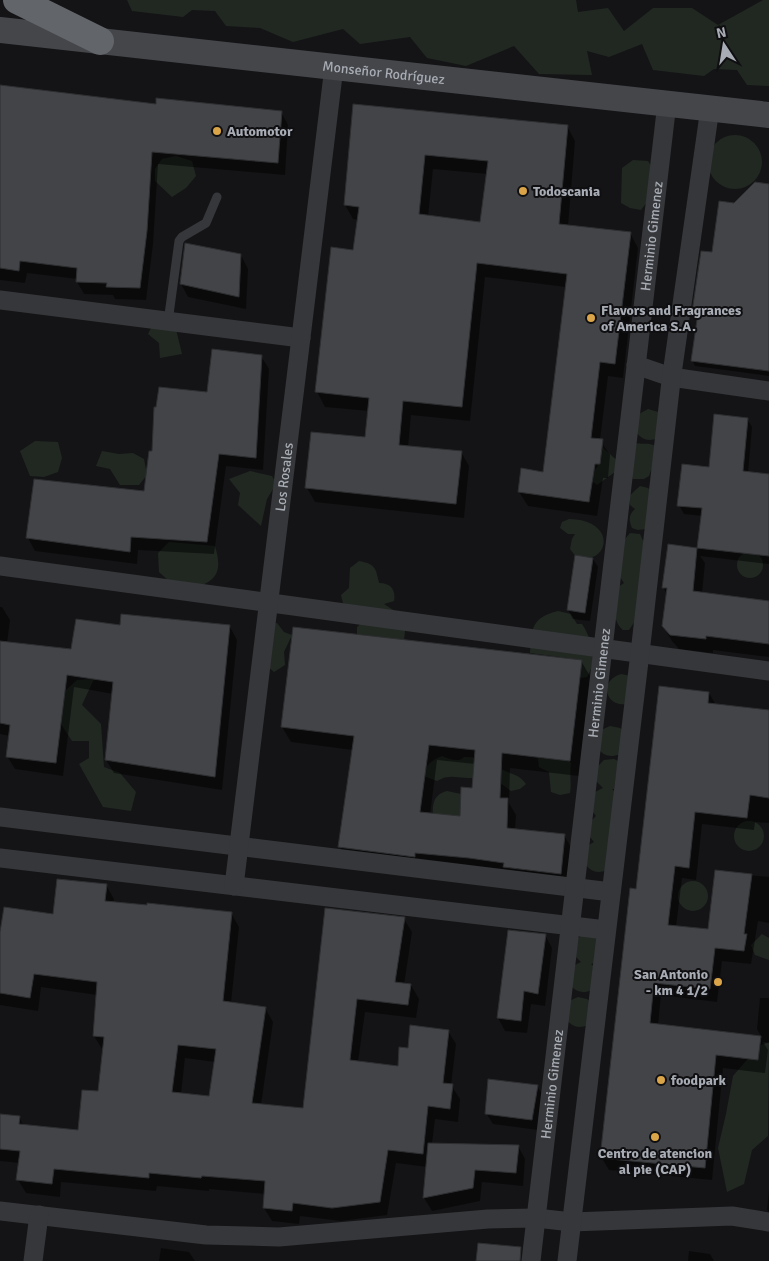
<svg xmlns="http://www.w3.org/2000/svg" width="769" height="1261" viewBox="0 0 769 1261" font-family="Signika,sans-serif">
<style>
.green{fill:#212822}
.shadow{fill:#0007;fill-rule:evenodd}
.building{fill:#434448;stroke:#2e2f31;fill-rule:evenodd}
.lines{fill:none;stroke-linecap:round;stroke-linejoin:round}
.lane{stroke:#36373a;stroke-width:9}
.street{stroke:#36373a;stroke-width:19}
.secondary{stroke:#44464a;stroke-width:26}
.highway{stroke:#62656a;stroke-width:28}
.poi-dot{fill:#daa548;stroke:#0f0f11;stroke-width:2}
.labels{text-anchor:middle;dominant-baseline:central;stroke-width:4;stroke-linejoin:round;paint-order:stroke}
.street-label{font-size:14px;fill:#a8acb4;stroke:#0f0f11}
.poi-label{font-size:14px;font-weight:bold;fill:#a8acb4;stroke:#0f0f11;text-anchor:start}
</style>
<rect width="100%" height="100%" fill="#141416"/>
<path class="green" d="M127,0H576L578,12L608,8L624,31L653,8H692L718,25L763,0H769V86L747,85L737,70L714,69L704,76L653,70L642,44L609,57L587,51L592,75L539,74L514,46L466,66L427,58L410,37L360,44L343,29L293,42L260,28L226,26L215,11L192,10L183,17L132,11Z
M708 162a27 27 0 1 1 54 0a27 27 0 1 1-54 0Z
M176,156L192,161L196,176L186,188L172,197L155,181V169L162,159Z
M633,160L648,161L654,171L647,202L641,210L630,208L621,203L622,168Z
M153,324L175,325L182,354L160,358L159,343L148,334Z
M648,409L658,412L662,415L658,438C649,442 642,440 636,432L639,414Z
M35,441L58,442L62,458L58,472L44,477L30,476L20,451Z
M602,443L604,449L619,462L615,472L597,485L591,480L592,473L598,466L593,459Z
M635,443C645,445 651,441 659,449L656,468L651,470L649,476L644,479H633L630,473Z
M102,451L119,454L133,453L144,459L147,475L139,485H120L110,469L96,466Z
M250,471L272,476L276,484L267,499L261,526L238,505L240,493L229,479Z
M640,486L648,488L653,493L646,529L638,530L632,528C629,521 628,515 635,509L630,505L629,496Z
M569,519C618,520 610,565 577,558L570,549L572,539L575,534H568L560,528L562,522Z
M630,533L640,534L645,545L635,621L629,630H623C610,619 616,602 618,587L624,583L616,571L625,539Z
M169,542L215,546C224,576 214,582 187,591L173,585L159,572L158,553Z
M737 565a13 13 0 1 1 26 0a13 13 0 1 1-26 0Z
M359,561C375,564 376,568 379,583C391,583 396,590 394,601L384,604L398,613L406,623L404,640L357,634V627L367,618L343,603L341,595L349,588L350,568Z
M558,611L571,614L577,624H582C592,638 597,663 587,677L580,678L582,660L530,653C532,628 531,618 558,611Z
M277,623L284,632L292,635L284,652L285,665L274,672L268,667L272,624Z
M621,674L631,676L626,704C605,707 599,680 621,674Z
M94,679L82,705L101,724L104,767L120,773L136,792L131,811L103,807L79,764L89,758V741H72L61,724L65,691L77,680Z
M610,726L620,728L624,732L620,754C611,758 604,756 598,749L601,730Z
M442,756C449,759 459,763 464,757L488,758L498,760L501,769C512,775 518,773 526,784L520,789L511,791L502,784L501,785H489L478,777C462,781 452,772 437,781L424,776C426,764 431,761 442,756Z
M538,758L568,760L571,763C569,774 572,783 570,793L560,795L551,792L549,772L539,767Z
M614,759L618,761L614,789H612L617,794L607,870C598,874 591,872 585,864L587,846L594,842L590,837V822L596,816L592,811L595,792L603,788L597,782V767L604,760Z
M447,791L461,794L460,816H433C432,804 434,794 447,791Z
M734 836a15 15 0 1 1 30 0a15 15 0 1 1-30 0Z
M678 896a15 15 0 1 1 30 0a15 15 0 1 1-30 0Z
M762,934L769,938V960L755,955L751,945Z
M582,935L597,936V962L591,964L596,968L592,990C583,994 576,992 570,985L573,966L581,962L575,956L578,938Z
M578,997L587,999L591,1002L588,1025C579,1029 572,1027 566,1019L569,1001Z
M769,1042L768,1136L752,1150L744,1184L727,1192L718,1148L726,1114L733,1076L759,1046Z"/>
<path class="shadow" d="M0,87L157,105L281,112L288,125L285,175L158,164L153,244L146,300L115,299L113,295L84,294L77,282L78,279L27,273L25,283L0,280Z
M354,106L567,126L575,141L568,226L630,233L638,248L623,378L608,376L600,440L610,455L608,478H603L597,516L528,506L519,492L545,473L566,287L485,277L470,421L411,415L408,447L461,452L469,466L464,518L315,502L307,488L366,439L369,411L325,407L317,392L355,251L358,220L353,219L345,205ZM433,169L488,174L481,223L428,217Z
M769,185V376L695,366L692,360L699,318L694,312L713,254L735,204Z
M241,255L248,269L246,309L188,297L181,284Z
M261,356L269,369L263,470L226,466L214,554L138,550L137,564L35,551L28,538L145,492L153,453L208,393Z
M747,419L752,427L748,473L769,475V564L700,556L705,563L702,593L769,603V657L713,650V653L679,649L672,641L663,626L667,594L663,587L669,546L698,549L702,516L684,514L679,505L710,469Z
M593,559L598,567L590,621L573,619L568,610Z
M0,607H2L10,620L7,643L72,650L121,626L230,627L237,640L222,790L114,773L106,760L113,694L74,687L63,776L15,769L7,756L10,736L0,734Z
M581,661L590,676L579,776L510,768L509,803L516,815L515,830L564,835L573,851L569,889L349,862L340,847L353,750L291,742L282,727ZM437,760L475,764L473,789L461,818L430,815Z
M709,693L716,705L769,711V823L755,822L754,830L702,824L696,880L682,878L676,927L710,931L716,872L769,877V923L758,921L751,964L722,961L717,1002L661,995L658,1025L762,1038L757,1029L760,998H769V1043L763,1042L768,1050L765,1073L723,1068L712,1180L609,1170L601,1157L637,890Z
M106,885L114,899L113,903L231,913L239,927L231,1003L265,1008L273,1022L261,1105L304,1109L326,909L404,919L412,932L404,985H411L419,999L416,1018L365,1012L358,1062L399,1067L409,1050L448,1031L456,1044L451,1085L460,1099L458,1122L435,1119L432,1144L518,1146L525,1159L523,1186L482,1182L480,1201L432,1211L424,1198L427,1167L396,1163L387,1215L341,1221L300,1216L299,1224L272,1221L264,1208L265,1194L209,1189V1191L157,1186L156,1191L61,1182L60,1197L26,1193L18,1180L20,1163L0,1161V1115L19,1117L24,1126L79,1132L99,1093L104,1050L102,1049L94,1036L97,995L41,987L38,1011L0,1005V941L54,915ZM185,1058L215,1062L210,1097L181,1094Z
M545,935L552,948L545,1006L531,1004L527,1033L505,1031L498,1018Z
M537,1086L544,1097L538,1130L493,1124L486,1113Z
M769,1190V1213L767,1209Z
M161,1248L189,1252L195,1261H159Z
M689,1251L710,1254L714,1261H688Z"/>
<path class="building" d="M0,85L156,104V98L282,111L278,163L152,152L147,231L140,288L106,287L107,283L76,282L77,268L20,261L19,271L0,268Z
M353,104L568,125L559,224L631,232L615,364L600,362L591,438L603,439L600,464H595L589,502L518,492L521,468L543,472L567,274L477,263L462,407L403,401L399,445L462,451L456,504L305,488L311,432L365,437L369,398L315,392L331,247L353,250L359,207L344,205ZM425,155L488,161L480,222L419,214Z
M755,182L769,184V371L691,361L698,313L692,312L701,251L712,252L719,201L734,203Z
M185,243L241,254L239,297L180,284Z
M212,349L262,355L256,458L219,454L207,542L131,537L130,552L26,538L34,479L144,491L149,451H152L154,407H156L159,387L207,392Z
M714,414L748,418L743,471L769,474V556L697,548L702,508L677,506L682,464L709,467Z
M668,544L697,548L693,591L769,601V644L706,636V639L670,635L662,626L667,588H662Z
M575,555L593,558L585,613L567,610Z
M121,614L230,625L215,777L105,760L113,682L67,675L56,763L6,757L10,725L0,723V641L71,649L76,619L120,625Z
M293,627L582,660L570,761L502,753L500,798H508L507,828L565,834L561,874L503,867L504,863L469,858L415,853V857L338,847L354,736L281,727ZM429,745L475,750L472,788L461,787L460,816L420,812Z
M659,686L709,692L708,703L769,710V798L750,795L747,818L695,812L689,868L675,866L668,925L708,929L715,870L752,874L744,934H747L744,951L715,948L710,989L654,983L650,1023L761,1036L758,1060L716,1055L705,1168L600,1158L630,888L636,889Z
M57,879L107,884L105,901L147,905V903L232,912L223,1001L266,1007L252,1103L303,1108L325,908L405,917L395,982L411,984L408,1005L357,999L350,1060L398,1066L399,1047L408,1048L410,1025L449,1030L443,1083L453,1084L450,1109L428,1106L423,1154L388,1150L380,1202L332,1208L293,1203L292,1211L263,1208L265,1181L202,1176L201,1178L149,1173V1178L54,1169L52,1184L16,1180L20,1151L0,1149V1114L20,1116L19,1124L78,1130L82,1090L98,1091L104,1037L93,1036L97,982L34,974L30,998L0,993V932L4,907L53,914ZM178,1045L216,1049L209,1096L172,1092Z
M508,930L546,934L538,994L524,991L521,1021L497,1018Z
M488,1079L538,1085L532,1120L485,1114Z
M428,1143L519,1145L516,1173L475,1170L473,1188L423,1198Z
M478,1243L521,1247L520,1261H476Z"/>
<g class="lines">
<path class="lane" d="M168,322L179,241L182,237L206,223L217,197"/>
<g class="street">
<path d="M0,300L301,338"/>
<path d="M636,365L671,377L769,391"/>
<path d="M0,566L769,671"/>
<path d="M0,817L611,892"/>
<path d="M0,858L606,930"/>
<path id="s1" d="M234,886L334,67"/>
<path d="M0,1211L206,1235L279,1237L488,1219L536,1218L572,1222L732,1216L769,1222"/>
<path d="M33,1261L39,1215"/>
<path id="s2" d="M531,1261L667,103"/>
<path d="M567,1261L640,653L671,381L710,108"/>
</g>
<path class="secondary" id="s3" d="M0,30L769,115"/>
<path class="highway" d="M17,0L100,41"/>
</g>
<g class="poi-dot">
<circle cx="217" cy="131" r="5"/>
<circle cx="523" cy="191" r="5"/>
<circle cx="591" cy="318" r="5"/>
<circle cx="718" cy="982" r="5"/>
<circle cx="661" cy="1080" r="5"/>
<circle cx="655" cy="1137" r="5"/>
</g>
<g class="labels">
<g class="street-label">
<text stroke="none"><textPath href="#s3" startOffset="386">Monseñor Rodríguez</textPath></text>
<text stroke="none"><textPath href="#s2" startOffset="1032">Herminio Gimenez</textPath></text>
<text stroke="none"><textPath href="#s1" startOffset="412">Los Rosales</textPath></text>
<text stroke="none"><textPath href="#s2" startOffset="582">Herminio Gimenez</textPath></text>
<text stroke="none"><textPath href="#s2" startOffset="178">Herminio Gimenez</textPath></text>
</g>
<g class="poi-label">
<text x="227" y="131">Automotor</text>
<text x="533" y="191">Todoscania</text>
<text x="601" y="310">Flavors and Fragrances<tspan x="601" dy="16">of America S.A.</tspan></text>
<text x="708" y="974" text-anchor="end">San Antonio<tspan x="708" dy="16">- km 4 1/2</tspan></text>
<text x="671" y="1080">foodpark</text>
<text x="655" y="1153" text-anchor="middle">Centro de atencion<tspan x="655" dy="16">al pie (CAP)</tspan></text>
</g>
</g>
<g transform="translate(724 45) rotate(348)" stroke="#0f0f11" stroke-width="4" paint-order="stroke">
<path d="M0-4L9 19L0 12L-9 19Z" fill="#a8acb4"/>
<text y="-8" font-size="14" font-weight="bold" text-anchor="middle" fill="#a8acb4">N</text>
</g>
</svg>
